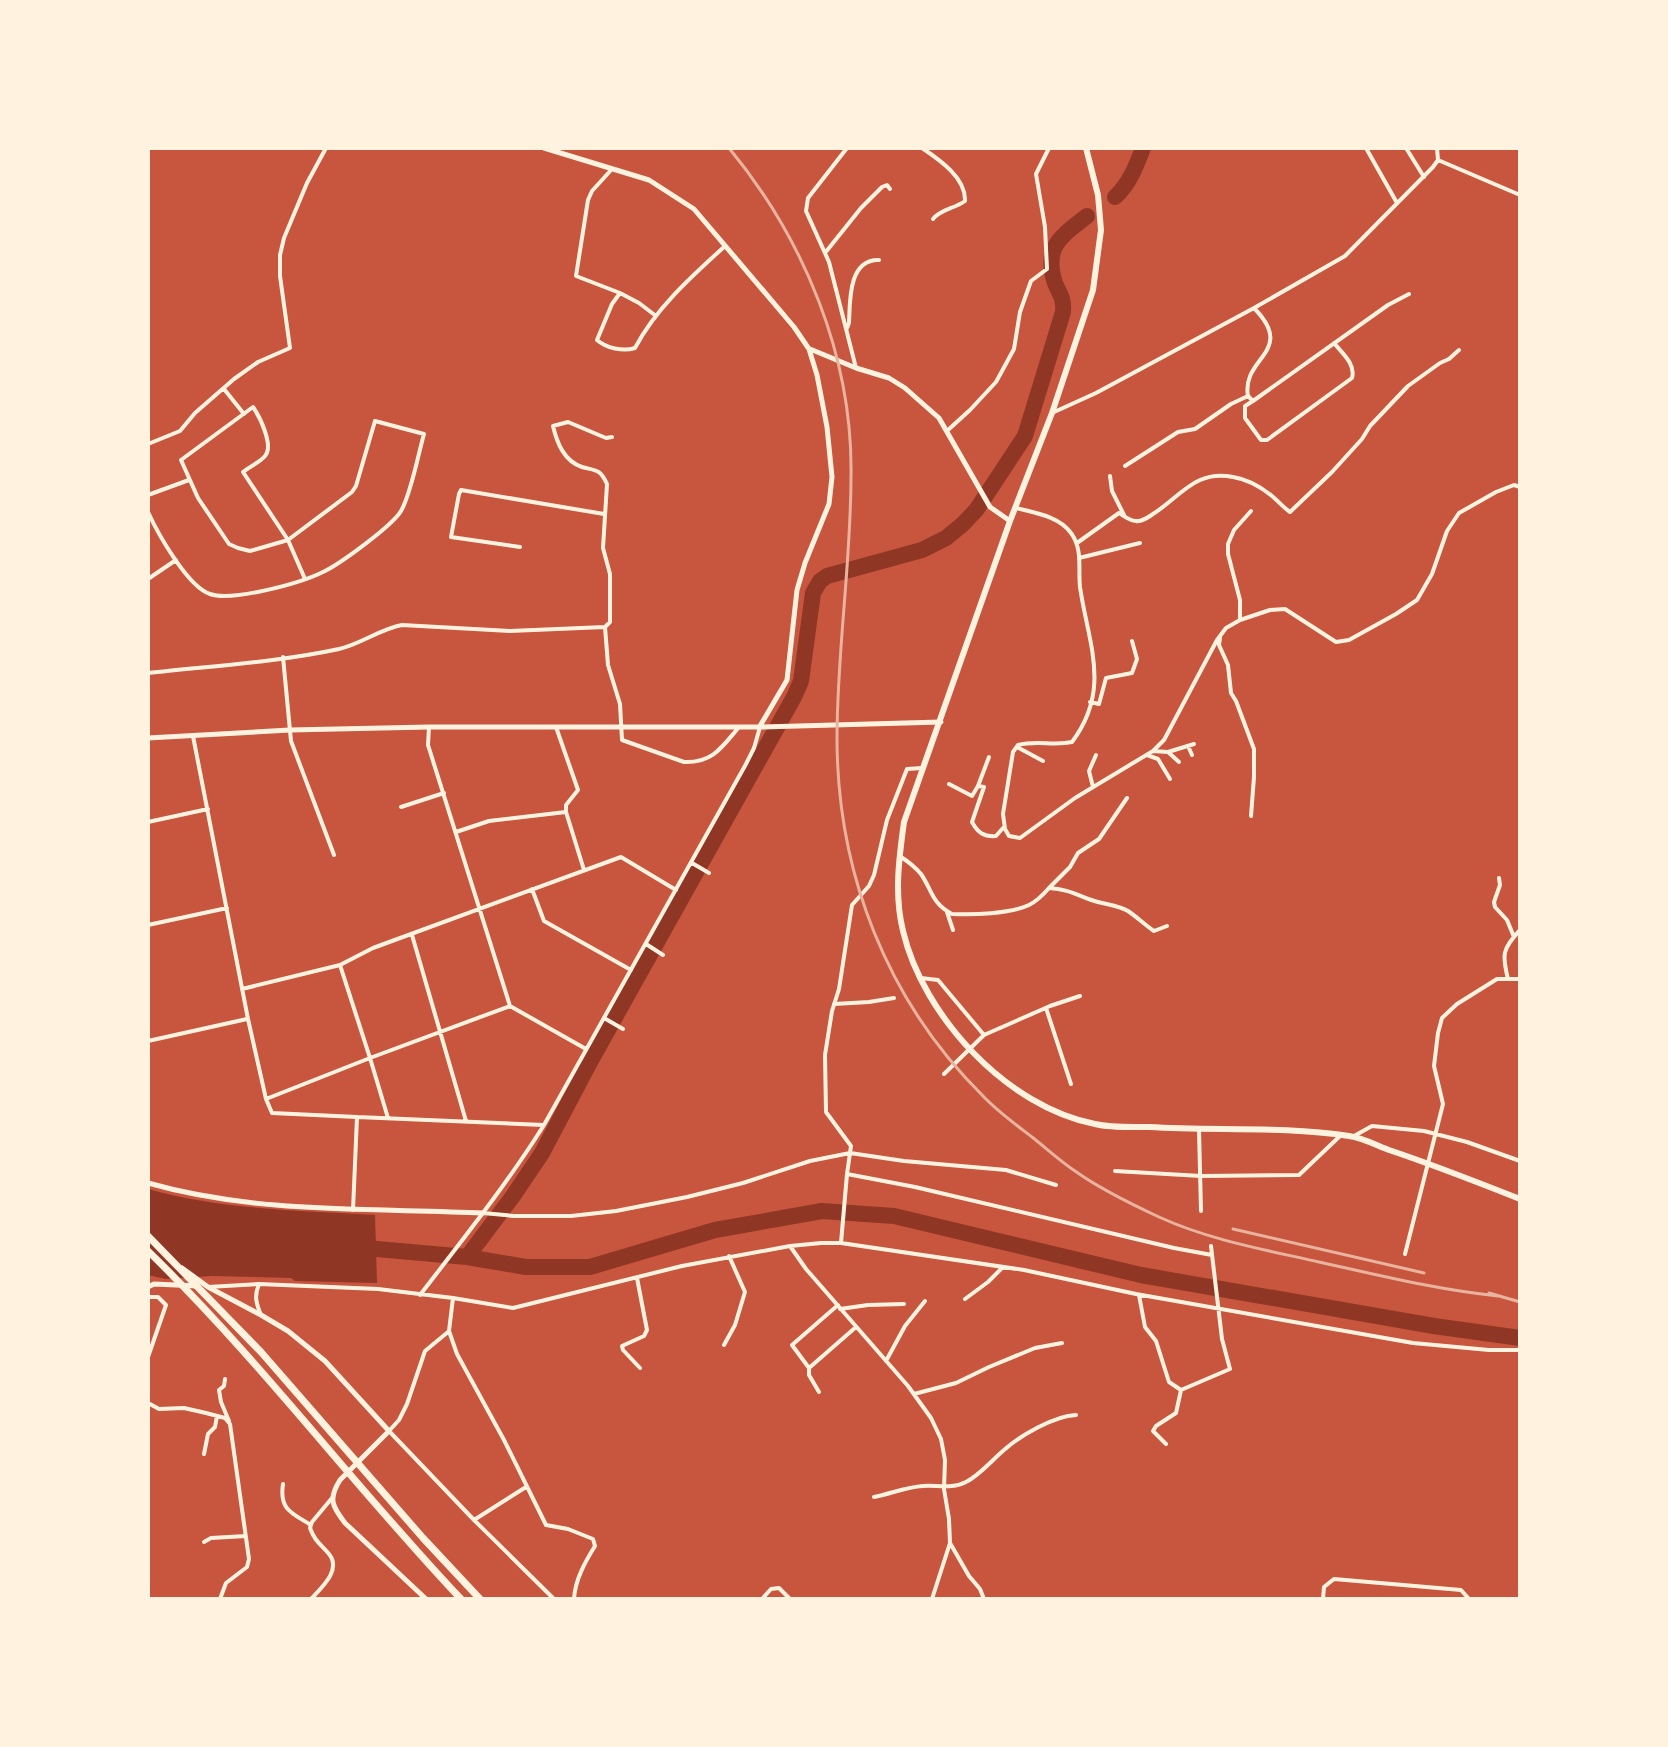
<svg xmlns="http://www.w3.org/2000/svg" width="1668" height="1747" viewBox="0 0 1668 1747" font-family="'Space Grotesk',sans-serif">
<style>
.water{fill:#8f3625}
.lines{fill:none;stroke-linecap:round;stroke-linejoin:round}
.river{stroke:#8f3625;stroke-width:16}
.minor{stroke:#fff3e0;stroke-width:4}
.tertiary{stroke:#fff3e0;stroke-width:5}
.trunk{stroke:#fff3e0;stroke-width:6}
.motorway{stroke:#fff3e0;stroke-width:7}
.rail{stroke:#e9b49f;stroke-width:3}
</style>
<rect width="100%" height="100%" fill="#c8553d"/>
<path class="water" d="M148,1189C222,1210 299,1210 375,1215L377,1283L295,1281L291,1278L212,1276L166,1279L148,1275Z"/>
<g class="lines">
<path class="river" d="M1115,197C1129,185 1137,164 1143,148
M354,1247L467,1257L526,1267H590L715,1230L822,1211L894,1216L1141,1275L1434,1326L1520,1338
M467,1257L513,1196L542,1153L590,1062L794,697L801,681L813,593L820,581L827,576L922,550L946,538L963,524L977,509L1025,436L1063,312C1064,298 1060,295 1055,283C1043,246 1062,236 1087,216"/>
<path class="minor" d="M847,148L808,198L806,211L829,262L856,368
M922,148C940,160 966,178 965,201C954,209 941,209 933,219
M1366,148L1397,203
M1406,148L1424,177
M1438,160L1520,195
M612,169L592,191L588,200L576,276L620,293L612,304L597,340C606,348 623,352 635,348C656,308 692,276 725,246
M825,253L861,208L882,187L887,185L890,189
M620,293L639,303L656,316
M1254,308C1297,352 1241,357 1248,396L1253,401L1388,305L1409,294
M847,328L849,323C850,302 848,259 879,260
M224,389L244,414
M1253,401L1245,406V418L1261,440H1267L1352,378C1356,364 1342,353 1334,343
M1052,413L1096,393L1254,308L1345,256L1433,167L1438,160L1437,148
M948,430L970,410L996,382L1014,349L1020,312L1031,281L1047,269L1045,227L1036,174L1049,148
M148,444L180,431L195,413L234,379L258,362L290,348L280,276V255L284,238L307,183L326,148
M1125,466L1178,432L1195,429L1231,404L1248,396
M1110,476L1112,491L1124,515
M148,495L189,480
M1016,508C1035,513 1059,516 1071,533C1083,549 1078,569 1080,587C1088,643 1112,689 1072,742C1054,746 1036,740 1018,745L1013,752L1003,814L1005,829L1009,836L1020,838L1075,798L1153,751L1164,740L1217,640L1226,628L1240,620L1270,610L1285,609L1336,642L1349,640L1396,614L1417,600L1432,574L1447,531L1459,513L1496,492L1514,485L1520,487
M148,512C158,534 188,587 210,594C232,602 301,583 323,572C340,564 392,526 401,511C411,494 418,455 424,434L375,421L356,486L352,492L288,540L250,551L238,548L229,544L198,498L181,460L253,407C260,417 274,446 265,456C259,463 249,467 243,472L288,540L305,579
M1077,543L1119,513C1124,516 1130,521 1136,521C1142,522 1147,518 1153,514C1180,497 1196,469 1233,477C1246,479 1261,487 1272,496C1278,501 1283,507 1290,512L1332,472L1362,439L1370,426L1408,386L1440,363L1449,359L1459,350
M520,547L451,537L459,494L461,490L604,514
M1079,558L1140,543
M148,579L176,560
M1240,620V600L1228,554V544L1234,530L1251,511
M605,627L610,622V574L603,548L607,484C600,469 597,471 582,467C564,461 557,443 553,426L568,422L606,438L612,437
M1220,638L1219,645L1228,665L1231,693L1236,701L1254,749V777L1251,816
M283,657L291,741L334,855
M148,673C210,666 279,662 339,649C361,644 380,629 402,625L510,631L605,627L608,665L620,704L622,740L684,762C713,763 722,747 739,727
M1090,702L1099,704L1106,678L1132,673L1137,659L1132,641
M429,727L428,745L510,1006L586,1049
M556,727L578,790L566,805V812L584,870
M193,736L248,1019L266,1099
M1188,746L1192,755
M1017,747L1043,761
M1153,751L1168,752L1194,744
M1168,752L1179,762
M1147,755L1158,759L1170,779
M989,757L978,786L984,787L972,822C978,833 984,837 996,836L1003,828
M922,768L907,769L887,820L874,875L869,886L852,905L839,989L832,1011L825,1055L826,1112L851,1146L847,1174L915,1187L1174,1248L1212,1255
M949,784L972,796L978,786
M1093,787L1089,771L1096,755
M401,807L444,793
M148,822L208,809
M456,832L489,821L566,812
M901,857C909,862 915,867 921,874C932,890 932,904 952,914C973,915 1010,914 1029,905C1037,901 1043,895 1049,888C1070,889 1080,897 1098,902C1109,905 1118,905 1128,911C1137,917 1145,925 1154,931L1167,926
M692,863L709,873
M1499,878L1500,885L1494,902L1495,907L1507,920L1514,937
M1049,888L1070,867L1078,853L1099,839L1127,798
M532,889L544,921L631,970
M947,912L953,930
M148,925L227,908
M412,935L466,1121
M646,944L663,955
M340,965L370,1058L510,1006
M921,978L938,980L984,1035L1050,1006L1080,996
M1508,979C1502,955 1502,949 1520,930
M242,989L340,965L373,948L621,857L676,890
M834,1004L869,1002L894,998
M1046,1008L1071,1084
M604,1018L623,1029
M148,1041L247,1019
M944,1074L984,1035
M357,1117L544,1125
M1199,1130L1201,1211
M1354,1136L1372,1126L1424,1131L1467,1142L1520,1161
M1115,1171L1201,1176L1299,1175L1340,1136
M353,1210L357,1117L272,1113L266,1099L370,1058L388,1118
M483,1213L514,1216H571L616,1211L687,1197L743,1183L810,1161L850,1153L904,1161L1006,1170L1056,1185
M841,1243L847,1174
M790,1246L806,1269L908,1386L931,1418L941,1439L945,1460L944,1489L949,1519L950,1543L932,1599
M1405,1254L1443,1104L1434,1066L1438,1033L1442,1018L1457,1004L1497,979H1520
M637,1278L647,1330L644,1336L622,1346L623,1350L640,1368
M259,1284C254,1296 256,1303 261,1315
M208,1287L259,1284L378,1289L453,1298L513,1308L682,1266L790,1246L821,1243H841L1024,1270L1136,1294L1413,1343L1489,1350H1520
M420,1295C463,1239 507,1184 544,1125L746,764L754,748L760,727
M1139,1295L1145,1327L1156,1341L1169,1382L1181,1390L1230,1369L1222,1339L1211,1246
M148,1297H158L166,1305L148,1357
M453,1298L449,1331L457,1354L504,1440L546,1525L568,1529L593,1539L595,1546C585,1562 575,1580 574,1599
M965,1299L988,1282L1003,1267
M840,1309L868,1305L904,1304
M448,1332L425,1351L407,1404L399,1420L389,1431L474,1520L554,1599
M724,1345L735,1325L745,1292L729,1256
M886,1361L905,1326L925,1301
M809,1368L792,1345L838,1305
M225,1379L224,1386L219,1390L221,1402L229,1421
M819,1392L809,1375V1368L856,1327
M914,1394L956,1383L989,1367L1035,1348L1062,1343
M148,1403L159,1409L184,1408L206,1413L225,1418L230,1424L249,1559L247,1567L226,1583L220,1599
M1166,1444L1153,1431L1156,1426L1176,1413L1181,1390
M204,1454L208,1434L215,1427L217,1416
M283,1484C279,1510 292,1513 311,1525
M874,1497C890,1494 906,1487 923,1486C937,1485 953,1489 966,1482C980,1475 992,1460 1004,1450C1021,1435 1054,1416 1076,1415
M474,1520L526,1487
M204,1542L211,1538L246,1536
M950,1543L969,1576L980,1589L984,1599
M311,1599C321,1588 342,1570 329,1554C321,1544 315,1542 310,1528L312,1522L332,1498
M762,1599L771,1589L779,1588L790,1599
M1323,1599L1324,1587L1334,1579L1461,1590L1469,1599"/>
<path class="tertiary" d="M544,148L649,180L694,209L794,327L809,349L817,375L827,427L832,477L829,504L805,563L797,590L787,680L760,726
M810,349L856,368L889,378L905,388L939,418L990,507L1010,521
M148,738L290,730L429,727H760L941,722
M148,1183C257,1214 371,1208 483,1213
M182,1268L208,1287L261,1315L288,1331L325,1361L389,1431L340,1480C328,1499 332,1506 345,1523L426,1599
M148,1287L154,1284L198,1286"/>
<path class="trunk" d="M1086,148L1098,195L1101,230L1093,290L1052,413L1010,521L904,822C899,858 894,895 903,931C923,1016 1007,1107 1095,1124C1112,1128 1131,1127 1149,1127C1216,1131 1283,1126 1349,1136C1363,1138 1376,1145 1389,1150C1434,1165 1477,1182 1520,1199"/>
<path class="motorway" d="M148,1236L261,1352L423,1538L480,1599
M148,1251C260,1360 354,1486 461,1599"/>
<path class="rail" d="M729,148C804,239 853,357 851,476C851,564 837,651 837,738C837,873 887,1001 983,1096C997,1111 1015,1124 1032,1137C1046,1148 1060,1161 1075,1171C1100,1189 1131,1204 1159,1217C1209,1240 1266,1250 1319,1262C1378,1275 1438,1290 1498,1296
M1233,1229L1424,1273
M1489,1293L1520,1302"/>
</g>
<rect width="1668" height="1747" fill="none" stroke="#fff3e0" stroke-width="300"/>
</svg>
